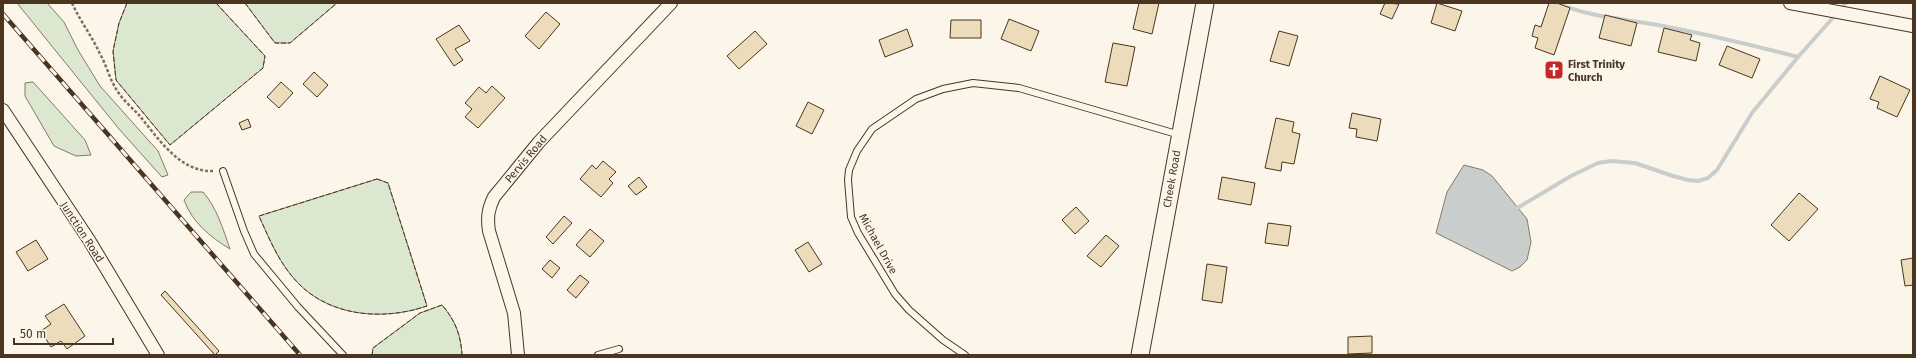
<svg xmlns="http://www.w3.org/2000/svg" width="1916" height="358" viewBox="0 0 1916 358" font-family="'Fira Sans',sans-serif">
<style>
.green{fill:#dce7d0;stroke:#887966}
.water{fill:#c9cecd;stroke:#887966}
.lines{fill:none;stroke-linecap:round;stroke-linejoin:round}
.stream{stroke:#c9cecd;stroke-width:4}
.building{fill:#ecdcbc;stroke:#4a3520}
.lane-casing{stroke:#4a3520;stroke-width:8}
.street-casing{stroke:#4a3520;stroke-width:14}
.secondary-casing{stroke:#4a3520;stroke-width:19}
.path{stroke:#7f6f5c;stroke-width:2.5;stroke-dasharray:3 2;stroke-linecap:butt}
.lane{stroke:#fbf6e9;stroke-width:6}
.street{stroke:#fbf6e9;stroke-width:12}
.secondary{stroke:#fbf6e9;stroke-width:17}
.rail-casing{stroke:#4a3520;stroke-width:4.5}
.rail{stroke:#fbf6e9;stroke-width:3;stroke-dasharray:9;stroke-linecap:butt}
.fence{stroke:#4a3520;stroke-width:1;stroke-dasharray:5 2;stroke-linecap:butt}
.labels{text-anchor:middle;dominant-baseline:central;stroke-width:3;stroke-linejoin:round;paint-order:stroke}
.poi-label{font-size:11px;font-weight:bold;fill:#4a3520;stroke:#fbf6e9;text-anchor:start}
.street-label{font-size:11px;fill:#4a3520;stroke:#fbf6e9}
</style>
<rect width="100%" height="100%" fill="#fbf6e9"/>
<path class="green" d="M17,3H47L64,22L78,50L100,86L158,151L168,175L162,177L119,129Z
M127,3H216L265,56L263,68L170,145L116,80L113,51L119,23Z
M245,3H337L290,43H275Z
M33,82L85,140L91,155L76,156L54,146L25,96V83Z
M377,179L388,183L427,306C380,322 323,316 291,275C277,258 268,236 259,216Z
M191,192H203C217,208 223,229 230,249C210,237 192,222 184,200Z
M442,305C455,320 461,335 462,355H372L373,348L420,313Z"/>
<path class="water" d="M1464,165L1483,170L1492,176L1527,219L1531,242L1527,260L1520,267L1512,271L1436,233L1447,192Z"/>
<g class="lines">
<path class="stream" d="M1557,3C1588,17 1626,19 1658,25C1705,34 1752,45 1798,57
M1514,210L1571,176L1598,163L1611,161L1635,163L1673,176L1688,180L1698,181L1708,178L1717,170L1752,113L1798,57L1846,3"/>
</g>
<path class="building" d="M1139,3H1159L1152,34L1133,29Z
M1385,3L1399,4L1392,19L1380,14Z
M1437,3L1462,11L1455,31L1431,23Z
M1549,3H1557L1570,8L1554,55L1535,48L1538,38L1532,36L1535,25L1541,27Z
M546,12L560,24L539,49L525,36Z
M1605,15L1637,23L1631,46L1599,38Z
M1009,19L1039,31L1031,51L1001,39Z
M951,20H981V38H950Z
M459,25L470,41L455,49L463,60L454,66L436,39Z
M1664,28L1692,35L1690,40L1700,43L1696,61L1658,52Z
M907,29L913,46L885,57L879,40Z
M755,31L767,44L739,69L727,56Z
M1279,31L1298,36L1289,66L1270,61Z
M1113,43L1135,47L1127,86L1105,82Z
M1727,46L1760,59L1752,78L1719,65Z
M314,72L328,85L317,97L303,84Z
M1880,76L1910,90L1897,117L1877,108L1879,102L1870,99Z
M281,82L293,93L279,108L267,97Z
M492,86L505,98L478,128L465,117L472,109L465,103L479,87L486,93Z
M808,102L824,110L812,134L796,126Z
M1352,113L1381,119L1377,141L1356,137L1357,129L1349,128Z
M1276,118L1294,122L1292,132L1300,134L1294,164L1282,162L1281,171L1265,168Z
M248,119L251,127L242,130L239,123Z
M603,161L616,172L609,179L613,183L601,197L580,179L592,165L596,169Z
M639,177L647,187L636,195L628,186Z
M1222,177L1255,183L1251,205L1218,199Z
M1799,193L1818,209L1789,241L1771,225Z
M1076,207L1089,221L1075,234L1062,220Z
M564,216L572,223L553,244L546,237Z
M1268,223L1291,226L1288,246L1265,243Z
M590,229L604,241L590,257L576,245Z
M1106,235L1119,246L1101,267L1087,256Z
M36,240L48,259L28,271L16,252Z
M808,242L822,264L809,272L795,250Z
M1913,258V285L1905,286L1901,260Z
M550,260L560,268L552,278L542,269Z
M1207,264L1227,267L1222,303L1202,300Z
M580,275L589,282L576,298L567,290Z
M165,291L219,351L215,355L161,295Z
M64,304L85,336L67,349L61,341L51,347L41,331L51,324L45,316Z
M1372,336V353L1348,354V337Z"/>
<g class="lines">
<defs>
<path id="lane" d="M223,171L244,231L254,254L298,307L343,355
M598,355L619,349
M965,355L943,340L909,310L895,294L858,233L851,217L848,180L849,170L857,151L872,129L916,99L943,89L973,83L1019,88L1180,135"/>
<path id="street" d="M1790,3L1913,26
M3,110L89,240L158,355
M518,355L514,313L489,231C487,218 488,209 494,197L539,142L671,3"/>
<path id="secondary" d="M1140,355L1205,3"/>
</defs>
<use href="#lane" class="lane-casing"/>
<use href="#street" class="street-casing"/>
<use href="#secondary" class="secondary-casing"/>
<path class="path" d="M72,3C80,21 92,36 100,54C106,64 109,77 115,87C120,97 131,107 139,115C158,138 180,173 214,171"/>
<use href="#lane" class="lane"/>
<use href="#street" class="street"/>
<use href="#secondary" class="secondary"/>
<defs>
<path id="rail" d="M3,14L300,355"/>
</defs>
<use href="#rail" class="rail-casing"/>
<use href="#rail" class="rail"/>
<path class="fence" d="M127,3L119,23L113,51L116,80L170,145L263,68L265,56L216,3
M245,3L275,43H290L337,3
M377,179L388,183L427,306C380,322 323,316 291,275C277,258 268,236 259,216Z
M372,355L373,348L420,313L442,305C455,320 461,335 462,355"/>
</g>
<defs>
<symbol id="church-square" viewBox="-11 -11 22 22"><rect x="-9" y="-9" width="18" height="18" rx="4" fill="#c62828" stroke="#fbf6e9"/><path d="M-1.2-6h2.4v3.5h3.3v2.4h-3.3V6h-2.4V-.1h-3.3v-2.4h3.3Z" fill="#fff"/></symbol>
</defs>
<g fill-rule="evenodd">
<use href="#church-square" x="1543" y="59" width="22" height="22"/>
</g>
<g class="labels">
<g class="poi-label">
<text x="1568" y="64">First Trinity<tspan x="1568" dy="13">Church</tspan></text>
</g>
<g class="street-label">
<text transform="translate(526 159) rotate(-50)">Pervis Road</text>
<text transform="translate(1172 179) rotate(-80)">Cheek Road</text>
<text transform="translate(82 232) rotate(57)">Junction Road</text>
<text transform="translate(878 244) rotate(61)">Michael Drive</text>
</g>
</g>
<rect width="1916" height="358" fill="none" stroke="#4a3520" stroke-width="8"/>
<path d="M14 338v6h99v-6" fill="none" stroke="#4a3520" stroke-width="2"/>
<text x="20" y="338" font-size="12" fill="#4a3520" stroke="#fbf6e9" stroke-width="3" paint-order="stroke">50 m</text>
</svg>
